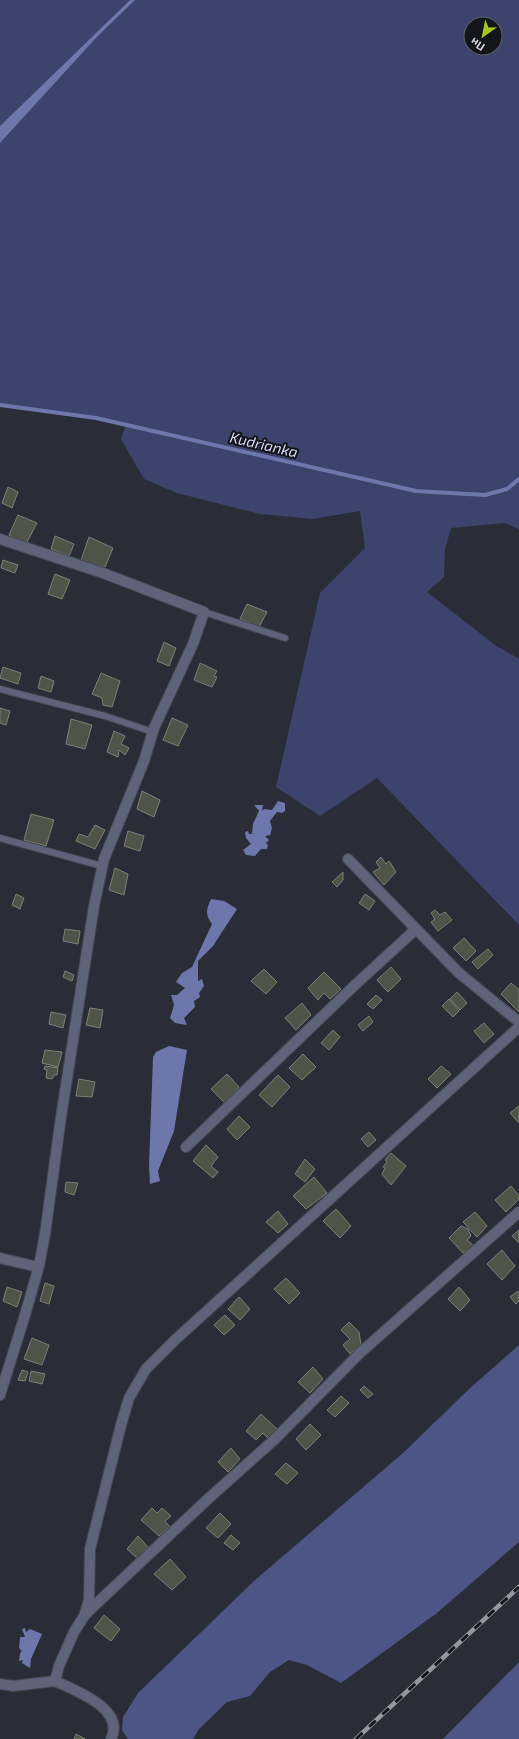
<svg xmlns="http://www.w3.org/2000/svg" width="519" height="1739" viewBox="0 0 519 1739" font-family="'Exo 2',sans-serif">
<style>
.green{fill:#3c446d;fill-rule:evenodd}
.forest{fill:#4c5586}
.water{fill:#6d77ab}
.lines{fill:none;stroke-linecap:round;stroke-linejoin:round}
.stream{stroke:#6d77ab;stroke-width:4}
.building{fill:#4f5348;stroke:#7d8175}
.service-casing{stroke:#454851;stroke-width:8}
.minor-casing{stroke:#454851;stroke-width:12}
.tertiary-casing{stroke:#454851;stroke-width:12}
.service{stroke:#5e637a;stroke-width:6}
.minor{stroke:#5e637a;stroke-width:10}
.tertiary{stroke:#5e637a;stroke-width:10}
.rail-casing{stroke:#9698a0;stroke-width:4.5}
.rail{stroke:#14151a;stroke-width:3;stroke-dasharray:9;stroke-linecap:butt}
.labels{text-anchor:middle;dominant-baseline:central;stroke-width:4;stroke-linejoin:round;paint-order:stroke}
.water-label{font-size:15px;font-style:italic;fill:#d3dafa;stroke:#14151a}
</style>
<rect width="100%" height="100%" fill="#2a2d37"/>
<path class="green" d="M0,0H130L0,126Z
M135,0H519V529L505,523L451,528L445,549L444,577L427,592L495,645L519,659V925L377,778L320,816L276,787L320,593L365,548L360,511L313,519L260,514L177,493L144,479L121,439L126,425L96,418L0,405V143L96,38ZM471,24H495V48H471Z"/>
<path class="forest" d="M519,1345V1542L437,1613L341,1683L307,1665L289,1660L270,1672L250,1696L227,1702L199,1729L193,1739H128L122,1730L123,1717L138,1693L254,1581L403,1453L468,1390Z
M519,1662V1739H443Z"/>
<path class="water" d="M130,0H135L96,38L0,143V126Z
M278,801L285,803V811L282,813L277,812L270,821L272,828L270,835L265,836L269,840L266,843L268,845L267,849H261L255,856L246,855L243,850L251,844L246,838L245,832L248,831L249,834H252L253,824L259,811L254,805H263L262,811L264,809L272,810Z
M211,899L224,901L237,909L213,946L198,961V981L202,979L204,986L199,993L200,997L194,1001L195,1007L184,1018L187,1025L175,1023L170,1018L174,1005L171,995H177L185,988L176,982L182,973L192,967L212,924C205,914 206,910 211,899Z
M169,1046L187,1050L174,1131L158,1171L160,1181L150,1184L149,1166L153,1057L156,1052Z
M25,1628L26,1632L30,1629L42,1634L31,1659L30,1668L22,1663L23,1660L19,1661L20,1653L22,1651L19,1648L20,1637H25L22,1629Z"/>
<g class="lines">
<path class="stream" d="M0,405L96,418L416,491L485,495L507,489L519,479"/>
</g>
<path class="building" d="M8,487L18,492L12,508L2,503Z
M18,515L37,523L26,544L9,535Z
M55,536L74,544L69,556L51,549Z
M89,537L113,548L105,567L80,563Z
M3,560L18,565L15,573L1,568Z
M55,574L70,580L62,599L48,594Z
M247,604L267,612L259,627L240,619Z
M164,642L176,648L169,666L157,661Z
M200,663L217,671L214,676L217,677L212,687L194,680Z
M3,667L21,673L18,684L0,678Z
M101,673L120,681L112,707L103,705L102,698L92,694Z
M41,676L54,681L51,692L38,688Z
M0,708L10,711L6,725L0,723Z
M172,718L188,725L178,746L163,740Z
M71,719L92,725L85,749L66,744Z
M114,731L125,736L121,744L129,748L125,755L119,750L118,757L107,752Z
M142,791L160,800L154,817L137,809Z
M31,814L54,820L46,846L24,840Z
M95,825L105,830L95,849L76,841L79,834L88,837Z
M128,831L144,836L140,851L124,846Z
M381,857L386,864L389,861L396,872L384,885L373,872L380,868L376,862Z
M115,868L128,874L124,895L109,890Z
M343,872V880L337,887L332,882Z
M16,894L24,898L20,909L12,905Z
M365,894L375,901L369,910L359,903Z
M435,910L440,915L445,912L452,920L438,931L431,922L435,919L431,913Z
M65,929L80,931L78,944L63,941Z
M464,938L476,951L466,961L453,948Z
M488,949L493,955L478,969L472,962Z
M391,967L401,979L388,992L377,980Z
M264,969L277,982L266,994L251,981Z
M65,971L74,975L72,981L63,977Z
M324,972L341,989L330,999L324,993L318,1000L308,988Z
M511,983L519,990V1012L501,994Z
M457,992L467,1003L460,1010L450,999Z
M376,995L382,1000L373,1009L367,1004Z
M449,999L459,1011L453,1017L442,1006Z
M302,1003L311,1015L296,1030L285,1018Z
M90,1008L103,1010L100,1028L86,1025Z
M51,1012L66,1015L63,1028L49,1024Z
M369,1016L373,1022L363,1031L358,1025Z
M484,1023L494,1034L484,1043L474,1031Z
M333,1030L340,1037L329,1050L321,1043Z
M45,1050L62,1052L58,1067L42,1063Z
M303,1054L316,1067L302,1080L289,1068Z
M45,1066L58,1068L57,1075H54L52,1079L46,1078L47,1070L44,1069Z
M441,1066L451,1074L437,1088L428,1079Z
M227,1074L239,1087L225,1103L211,1089Z
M278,1075L290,1087L272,1107L259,1095Z
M79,1079L95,1082L92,1097L76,1096Z
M519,1106V1123L510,1113Z
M239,1116L250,1127L237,1140L227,1129Z
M369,1132L376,1140L368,1147L361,1139Z
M206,1145L218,1157L211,1166L218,1172L213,1178L193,1161Z
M391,1153L406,1166L391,1185L382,1174L385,1168L383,1167L387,1162L385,1160Z
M305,1159L315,1169L305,1182L295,1174Z
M314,1177L327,1193L306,1209L293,1196Z
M66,1182L78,1183L74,1195L65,1192Z
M511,1186L519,1196V1199L506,1212L495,1200Z
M336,1209L351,1226L340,1238L323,1221Z
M278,1211L288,1224L278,1233L266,1222Z
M475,1212L487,1226L477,1237L463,1222Z
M461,1226L468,1229L471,1236L467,1240L474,1246L463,1253L449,1238Z
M519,1230V1243L512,1236Z
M502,1250L515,1266L502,1280L487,1264Z
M286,1278L300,1293L289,1304L274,1289Z
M45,1283L54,1286L49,1304L40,1301Z
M7,1287L22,1292L17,1307L3,1301Z
M459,1287L470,1300L460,1311L448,1299Z
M518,1291L519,1301L516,1304L510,1297Z
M239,1297L250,1309L240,1320L228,1309Z
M225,1315L235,1325L224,1335L214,1325Z
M349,1322L359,1332L361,1345L350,1354L343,1345L350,1339L341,1330Z
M32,1338L49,1345L42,1365L24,1359Z
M313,1367L323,1379L310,1393L298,1382Z
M22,1370L28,1372L25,1381L18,1380Z
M31,1371L45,1374L42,1384L29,1381Z
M364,1386L373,1394L368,1398L360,1390Z
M341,1396L349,1403L335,1417L327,1410Z
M261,1414L279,1431L270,1440L263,1433L256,1440L246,1431Z
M310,1424L321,1435L306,1450L296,1439Z
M231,1448L240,1459L228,1472L218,1462Z
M286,1463L298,1473L287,1484L275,1474Z
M152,1508L157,1513L162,1508L171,1516L165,1521L170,1527L159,1536L141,1520Z
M220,1513L231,1524L218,1538L206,1528Z
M231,1535L240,1543L233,1550L224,1543Z
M138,1536L148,1547L138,1559L127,1549Z
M170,1559L186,1577L172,1590L154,1574Z
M104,1615L120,1629L111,1641L94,1628Z
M76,1734L85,1739H74Z"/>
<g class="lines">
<defs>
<path id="service" d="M204,612L285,638
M0,689L105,716L153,732
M0,838L102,866"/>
<path id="minor" d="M0,539L103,573L204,612L193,644L154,728L144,761L104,859L94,906L61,1117L45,1234L39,1266L25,1315L0,1395
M348,859L459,973L519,1022
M186,1147L355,985L416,929
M0,1258L38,1267
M84,1616L89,1600L90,1549L121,1425L129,1398L146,1369L175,1340L519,1027
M111,1739C126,1709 76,1691 55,1681L59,1666L74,1632L84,1616L96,1604L209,1498L275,1439L360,1353L519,1212"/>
<path id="tertiary" d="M0,1684L13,1686L55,1681"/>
</defs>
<use href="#service" class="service-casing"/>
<use href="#minor" class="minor-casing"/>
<use href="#tertiary" class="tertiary-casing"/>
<use href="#service" class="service"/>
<use href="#minor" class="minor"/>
<use href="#tertiary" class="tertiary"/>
<defs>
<path id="rail" d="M356,1739L519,1587"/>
</defs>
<use href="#rail" class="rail-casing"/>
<use href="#rail" class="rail"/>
</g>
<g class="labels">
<g class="water-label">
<text transform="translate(264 444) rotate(13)">Kudrianka</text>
</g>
</g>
<g transform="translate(483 36) rotate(213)"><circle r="19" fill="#14151a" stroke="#606267"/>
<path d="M0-3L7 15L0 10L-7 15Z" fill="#a5c822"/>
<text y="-6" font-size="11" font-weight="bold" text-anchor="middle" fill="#d3d5db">Пн</text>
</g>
</svg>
